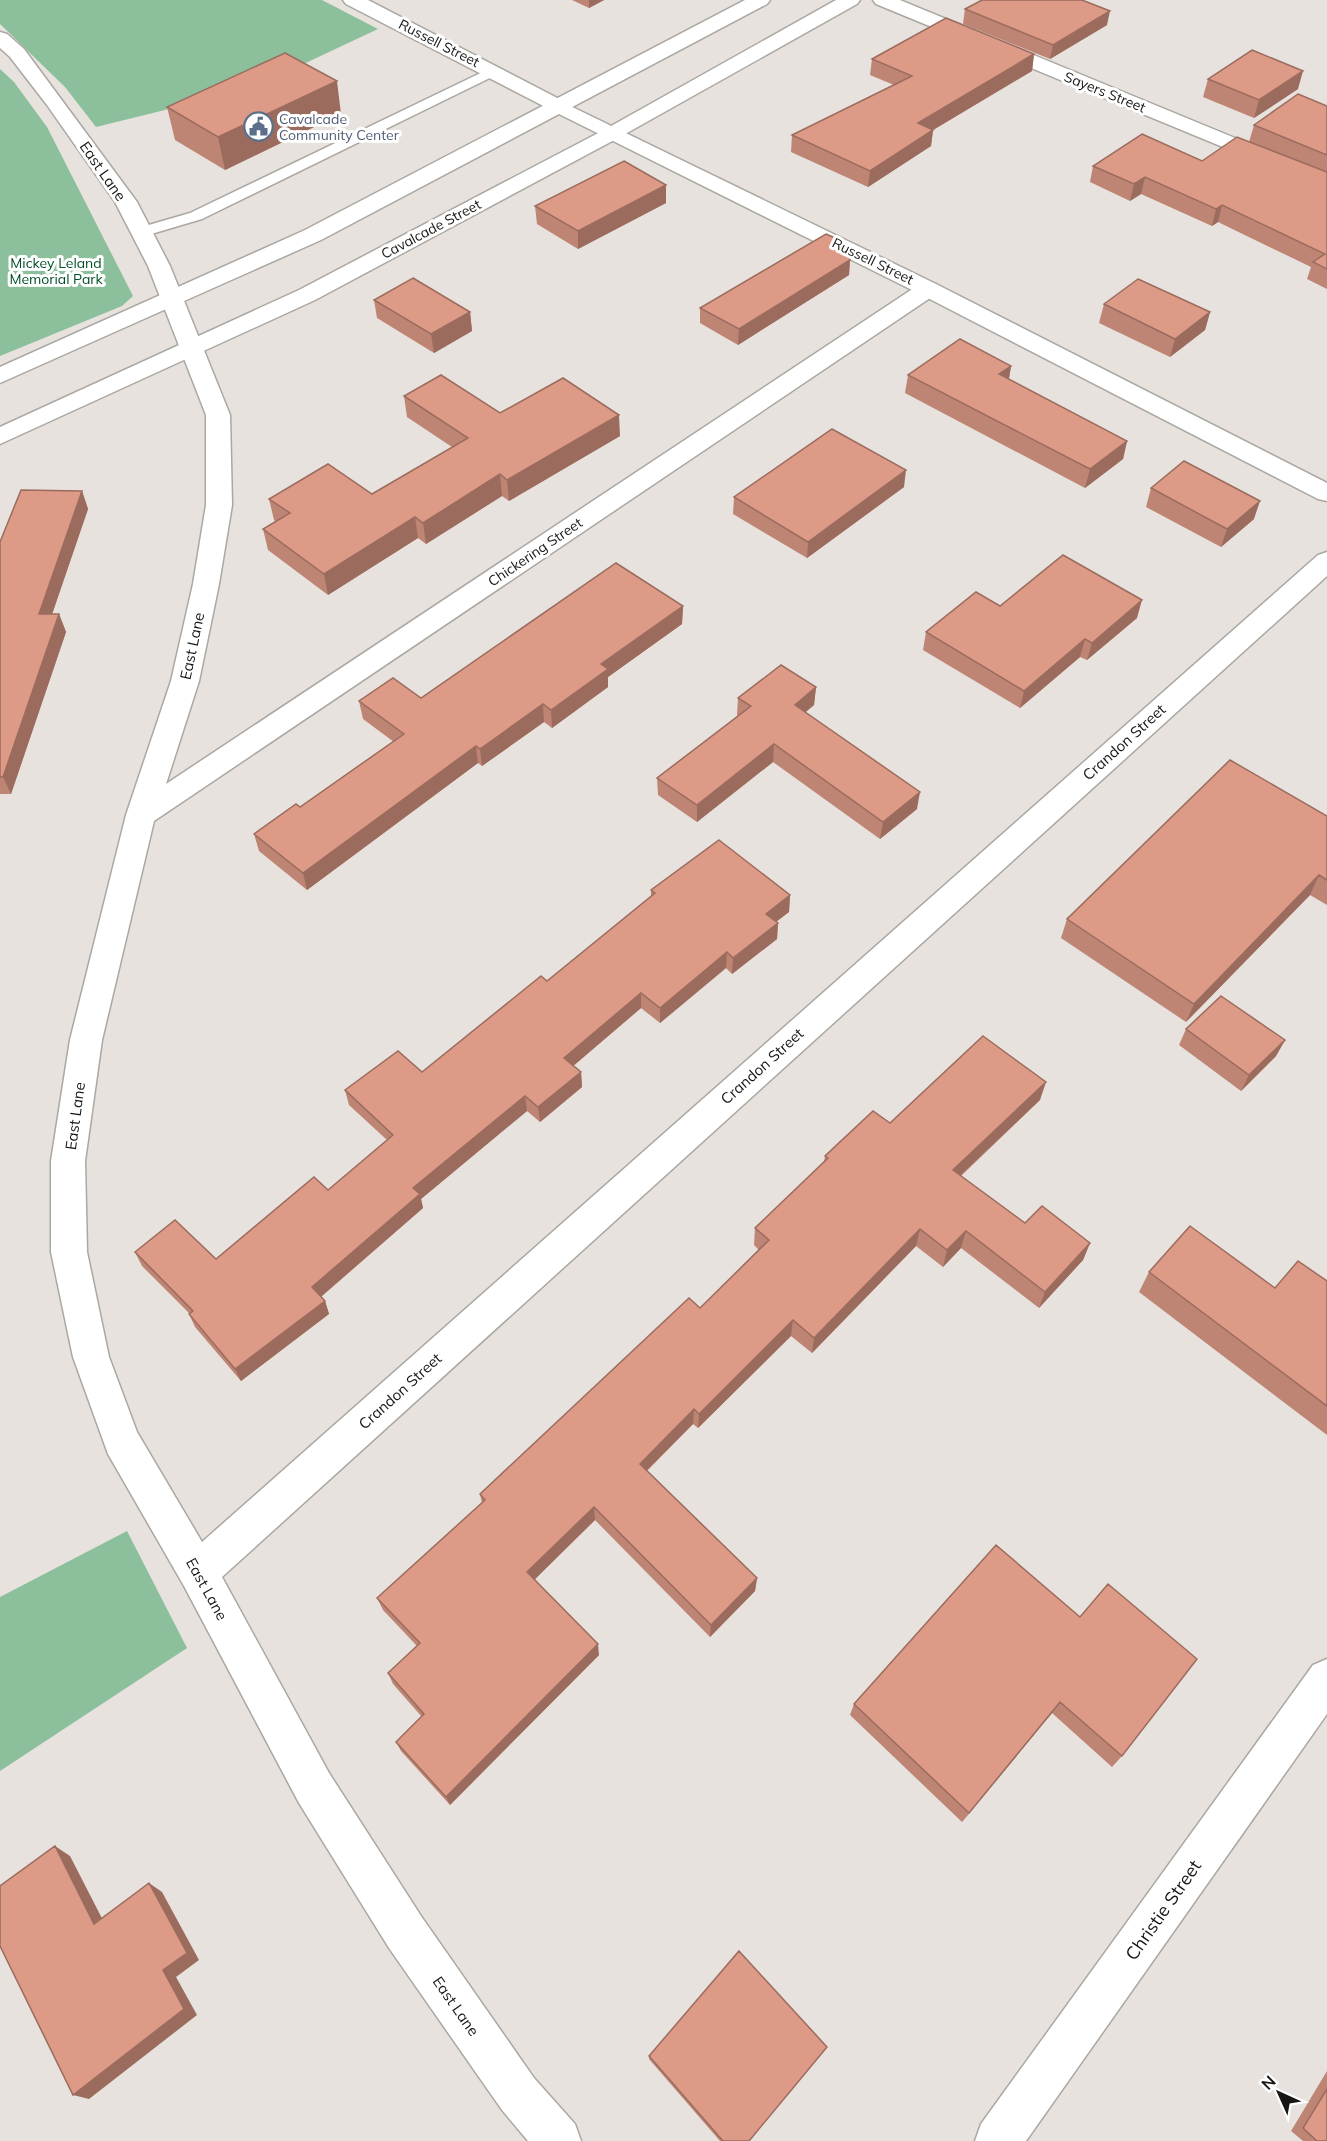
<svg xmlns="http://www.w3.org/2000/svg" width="1327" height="2141" viewBox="0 0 1327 2141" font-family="Mulish,sans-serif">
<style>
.green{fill:#8cbf9c}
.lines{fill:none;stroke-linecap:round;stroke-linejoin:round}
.service-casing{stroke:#aba7a2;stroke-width:3}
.minor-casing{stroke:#aba7a2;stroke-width:3}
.tertiary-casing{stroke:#aba7a2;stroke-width:3}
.secondary-casing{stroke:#aba7a2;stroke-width:3}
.service{fill:#fff;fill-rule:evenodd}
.minor{fill:#fff;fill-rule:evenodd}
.tertiary{fill:#fff;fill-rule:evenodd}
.secondary{fill:#fff;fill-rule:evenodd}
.wall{fill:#be8474}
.shaded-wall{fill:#9b6c5e}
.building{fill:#dd9a87;stroke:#9b6c5e;stroke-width:1.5}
.labels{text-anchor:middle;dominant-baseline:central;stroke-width:6;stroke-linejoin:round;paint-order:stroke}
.far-street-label{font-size:14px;fill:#171614;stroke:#fff}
.far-service-label{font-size:14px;fill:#4e5e75;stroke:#fff;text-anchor:start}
.far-park-label{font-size:14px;fill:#014e29;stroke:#fff}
.street-label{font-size:15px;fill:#171614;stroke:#fff}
.near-street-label{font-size:18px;fill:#171614;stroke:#fff}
</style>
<rect width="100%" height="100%" fill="#e7e2dd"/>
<path class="green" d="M0,0H322L378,29L250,89L96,127L65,87L0,24Z
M0,69L14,82L47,127L133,296L122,306L0,356Z
M127,1531L187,1648L0,1771V1597Z"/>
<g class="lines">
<defs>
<path id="service" d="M493,67L498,68L500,71L498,74L202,219L141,237L133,232L135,229L190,213Z"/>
<path id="minor" d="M343,0H368L567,103L570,107L567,111L560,113L553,111L346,4Z
M873,0H900L1327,176V190L876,4Z
M0,32L7,34L24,49L137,202L170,266L230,415L232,505L219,584L199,681L166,784L920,284L928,282L936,284L939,289L936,294L154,821L102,1040L85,1161L87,1252L109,1357L137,1432L202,1542L1318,555L1327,552V576L222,1577L329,1773L421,1916L534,2078L575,2124L581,2141H528L502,2110L389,1948L299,1803L184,1586L108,1454L73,1357L51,1252V1161L70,1040L126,815L171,681L193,584L206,505V415L148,266L115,202L47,105L10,57L0,48Z
M1327,1659V1714L1026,2141H975L981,2124L1313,1665Z"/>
<path id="tertiary" d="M560,101L936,284L1327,483V501L1318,499L920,294L553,111L550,107L553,103Z"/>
<path id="secondary" d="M745,0H770L767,4L321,240L0,383V367L305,230Z
M836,0H860L857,4L618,138L315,300L0,444V427L299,290L604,130Z"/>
</defs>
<use href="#service" class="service-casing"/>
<use href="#minor" class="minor-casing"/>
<use href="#tertiary" class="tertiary-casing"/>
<use href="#secondary" class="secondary-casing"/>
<use href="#service" class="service"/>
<use href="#minor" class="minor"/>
<use href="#tertiary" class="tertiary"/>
<use href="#secondary" class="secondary"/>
</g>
<path class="wall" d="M572,0H604L589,8Z
M965,9L1107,25L1050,59L963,24Z
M1034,54L1032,71L933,130L931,146L868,187L791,152L792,135L894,85L870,75L872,59Z
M1208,79L1298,89L1254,118L1203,97Z
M1327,106V289L1307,279L1311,267L1218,222L1212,226L1141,194L1130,201L1090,182L1093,166L1202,161L1249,142L1254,125Z
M167,107L341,114L225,170L175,140Z
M666,203L578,249L537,224L535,206Z
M850,260L849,275L738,345L700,323V308Z
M374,300L470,312L472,331L434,353L377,318Z
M1104,304L1210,312L1205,330L1170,357L1099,323Z
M1011,366L1009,379L1127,441L1123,459L1085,488L905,393L908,375Z
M404,396L500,413L620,436L509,501L502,496L426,544L418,538L328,595L268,550L263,529L276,522L274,520L269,499L372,494L452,447L407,417Z
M904,487L807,558L733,514L734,497Z
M1151,488L1254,519L1221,547L1146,507Z
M82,491L88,509L52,614H59L66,632L11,794H0V542Z
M683,606L682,624L608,677V687L552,728L544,722L482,766L478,763L307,890L259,851L254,834L300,807L394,742L363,719L359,701L421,698Z
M1000,606L1137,618L1087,660L1080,657L1020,708L923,650L926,632Z
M816,687L814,705L806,712L917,809L880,839L773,762L697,822L658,795L657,778L738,716L737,715L738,698Z
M1327,816V905L1310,895L1186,1022L1061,938L1067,919Z
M651,890L790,895L789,912L776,922L778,923L777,939L732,974L726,968L660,1023L641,1008L573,1066L581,1072L582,1087L540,1122L527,1111L421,1199L423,1208L321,1297L325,1301L329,1314L241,1381L195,1327L189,1314H190L142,1266L135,1252L216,1259L328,1190L387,1140L349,1105L345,1090L422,1072L547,981L651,897Z
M1186,1029L1285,1040L1276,1056L1241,1091L1179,1045Z
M1040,1100L961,1176L1025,1223L1090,1243L1083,1260L1039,1308L961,1248L943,1267L916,1246L812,1353L791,1336L698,1428L693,1424L647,1471L757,1578L755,1591L710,1637L595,1520L535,1579L599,1655L450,1805L401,1751L396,1742L422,1717L393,1684L388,1673L417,1646L383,1610L377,1598L482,1503L480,1494L700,1308L759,1250L754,1245L755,1228L824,1162L825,1156L890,1123Z
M1149,1272L1275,1288L1327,1281V1435L1139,1292Z
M996,1545L1122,1756L1112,1767L1052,1713L962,1822L850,1715L854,1704Z
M649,2056L749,2141H720L649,2059Z
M1327,2071V2141H1303L1291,2131Z"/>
<path class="shaded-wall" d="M589,0H604L589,8Z
M1110,11L1107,25L1050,59L1053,45Z
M1034,54L1032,71L933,130L931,146L868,187L870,171L918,123Z
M1303,71L1298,89L1254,118L1259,100Z
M337,81L341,114L225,170L218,137Z
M1145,177L1141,194L1130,201L1134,184Z
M666,185V203L578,249V231Z
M1222,205L1218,222L1212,226L1216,209Z
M850,260L849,275L738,345L739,329Z
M470,312L472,331L434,353L431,334Z
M1210,312L1205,330L1170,357L1175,339Z
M1011,366L1008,384L999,374Z
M619,415L620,436L509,501L507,480Z
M1127,441L1123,459L1085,488L1090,469Z
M906,470L904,487L807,558L808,542Z
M500,474L502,496L426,544L423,523Z
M82,491L88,509L46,632L39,614Z
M1260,501L1254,519L1221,547L1227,529Z
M415,517L418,538L328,595L324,574Z
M1142,600L1137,618L1087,660L1092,643Z
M683,606L682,624L608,677V687L552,728L551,710L601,664Z
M59,614L66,632L11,794L3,777Z
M1085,639L1080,657L1020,708L1024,691Z
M816,687L814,705L793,722L795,705Z
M543,704L544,722L482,766L480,749Z
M774,744L773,762L697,822V805Z
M476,746L478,763L307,890L303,873Z
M920,792L917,809L880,839L883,822Z
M1319,875L1310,895L1186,1022L1194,1004Z
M790,895L789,912L765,930L766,914Z
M778,923L777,939L732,974L733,958Z
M727,952L726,968L660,1023V1008Z
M641,993V1008L565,1073L564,1058Z
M1285,1040L1276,1056L1241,1091L1249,1075Z
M581,1072L582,1087L540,1122L538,1107Z
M1046,1082L1040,1100L948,1187L953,1170Z
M525,1096L527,1111L421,1199L423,1208L317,1300L312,1287L413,1188Z
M920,1229L916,1246L812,1353L814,1338Z
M966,1231L961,1248L943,1267L947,1250Z
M1090,1243L1083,1260L1039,1308L1045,1292Z
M325,1301L329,1314L241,1381L235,1369Z
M793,1320L791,1336L698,1428L699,1414Z
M694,1409L693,1424L640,1477V1464Z
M594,1507L595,1520L530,1584L527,1572Z
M757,1578L755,1591L710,1637L711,1625Z
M598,1644L599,1655L450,1805L446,1797Z
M1060,1702L1052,1713L962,1822L969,1813Z
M55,1846L70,1856L109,1932L94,1924Z
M149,1883L162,1892L199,1960L176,1977L197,2015L89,2099L73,2095L163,1970Z"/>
<path class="building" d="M982,0H1082L1110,11L1053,45L965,9Z
M946,18L1034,54L918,123L933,130L870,171L792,135L912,76L872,59Z
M1252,50L1303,71L1259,100L1208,79Z
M285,53L337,81L218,137L167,107Z
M1298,94L1327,106V155L1254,125Z
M1142,134L1202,161L1237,137L1327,172V269L1313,262L1325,254L1222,205L1216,209L1145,177L1134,184L1093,166Z
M624,161L666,185L578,231L535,206Z
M826,234L838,239L850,260L739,329L700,308Z
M413,278L470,312L431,334L374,300Z
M1138,279L1210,312L1175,339L1104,304Z
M960,339L1011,366L999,374L1127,441L1090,469L908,375Z
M441,375L500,413L563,378L619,415L507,480L500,474L423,523L415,517L324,574L263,529L290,513L269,499L328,464L372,494L468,438L404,396Z
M832,429L906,470L808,542L734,497Z
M1184,461L1260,501L1227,529L1151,488Z
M21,490L82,491L39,614H59L3,777H0V542Z
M1063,555L1142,600L1092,643L1085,639L1024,691L926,632L976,592L1000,606Z
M616,563L683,606L601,664L608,669L551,710L543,704L480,749L476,746L303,873L254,834L296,804L300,807L404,734L359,701L393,678L421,698Z
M781,665L816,687L795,705L920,792L883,822L774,744L697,805L657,778L751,706L738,698Z
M1230,760L1327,816V880L1319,875L1194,1004L1067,919Z
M719,840L790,895L766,914L778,923L733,958L727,952L660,1008L641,993L564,1058L581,1072L538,1107L525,1096L413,1188L420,1194L312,1287L325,1301L235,1369L189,1314L193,1311L135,1252L175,1220L216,1259L314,1177L328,1190L393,1135L345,1090L398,1051L422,1072L541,976L547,981L655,893L651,890Z
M1221,996L1285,1040L1249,1075L1186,1029Z
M983,1036L1046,1082L953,1170L1025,1223L1042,1206L1090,1243L1045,1292L966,1231L947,1250L920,1229L814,1338L793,1320L699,1414L694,1409L640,1464L757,1578L711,1625L594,1507L527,1572L598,1644L446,1797L396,1742L424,1714L388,1673L420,1643L377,1598L485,1500L480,1494L689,1298L700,1308L769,1240L755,1228L828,1158L825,1156L873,1111L890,1123Z
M1190,1226L1275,1288L1298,1261L1327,1281V1406L1149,1272Z
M996,1545L1080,1617L1108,1584L1197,1659L1122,1756L1060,1702L969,1813L854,1704Z
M55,1846L94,1924L149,1883L187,1953L163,1970L184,2009L73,2095L0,1946V1886Z
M739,1951L827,2047L749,2141H723L649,2056Z
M1327,2089V2141H1317L1303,2128Z"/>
<defs>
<symbol id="civic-ring" viewBox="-11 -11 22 22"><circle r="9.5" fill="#fff" stroke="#5c6f8a" stroke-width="1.5"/><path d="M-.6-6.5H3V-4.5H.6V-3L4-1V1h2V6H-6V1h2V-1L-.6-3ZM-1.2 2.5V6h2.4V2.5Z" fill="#5c6f8a"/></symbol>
</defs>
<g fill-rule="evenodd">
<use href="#civic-ring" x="242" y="110" width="33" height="33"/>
</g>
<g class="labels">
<g class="far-street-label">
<text transform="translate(439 43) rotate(27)">Russell Street</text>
<text transform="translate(1105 92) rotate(22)">Sayers Street</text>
<text transform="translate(431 229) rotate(-28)">Cavalcade Street</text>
<text transform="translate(873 261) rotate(26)">Russell Street</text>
<text transform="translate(535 552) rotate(-34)">Chickering Street</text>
</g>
<g class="far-service-label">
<text x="279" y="119">Cavalcade<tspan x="279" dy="16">Community Center</tspan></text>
</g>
<g class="far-park-label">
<text x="56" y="263">Mickey Leland<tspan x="56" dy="16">Memorial Park</tspan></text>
</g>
<g class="street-label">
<text transform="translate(103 171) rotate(55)">East Lane</text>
<text transform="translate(192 646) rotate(-78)">East Lane</text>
<text transform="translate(1124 742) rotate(-42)">Crandon Street</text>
<text transform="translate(762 1066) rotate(-42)">Crandon Street</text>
<text transform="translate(75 1116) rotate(-82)">East Lane</text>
<text transform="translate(400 1391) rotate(-42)">Crandon Street</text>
<text transform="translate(207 1589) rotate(61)">East Lane</text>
<text transform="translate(456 2006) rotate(55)">East Lane</text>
</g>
<g class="near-street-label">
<text transform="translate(1163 1910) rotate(-55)">Christie Street</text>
</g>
</g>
<g transform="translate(1279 2093) rotate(315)" stroke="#ffffff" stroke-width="4.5" paint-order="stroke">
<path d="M0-4.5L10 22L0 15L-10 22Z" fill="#171614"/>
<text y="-9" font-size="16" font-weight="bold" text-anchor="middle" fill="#171614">N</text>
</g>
</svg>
